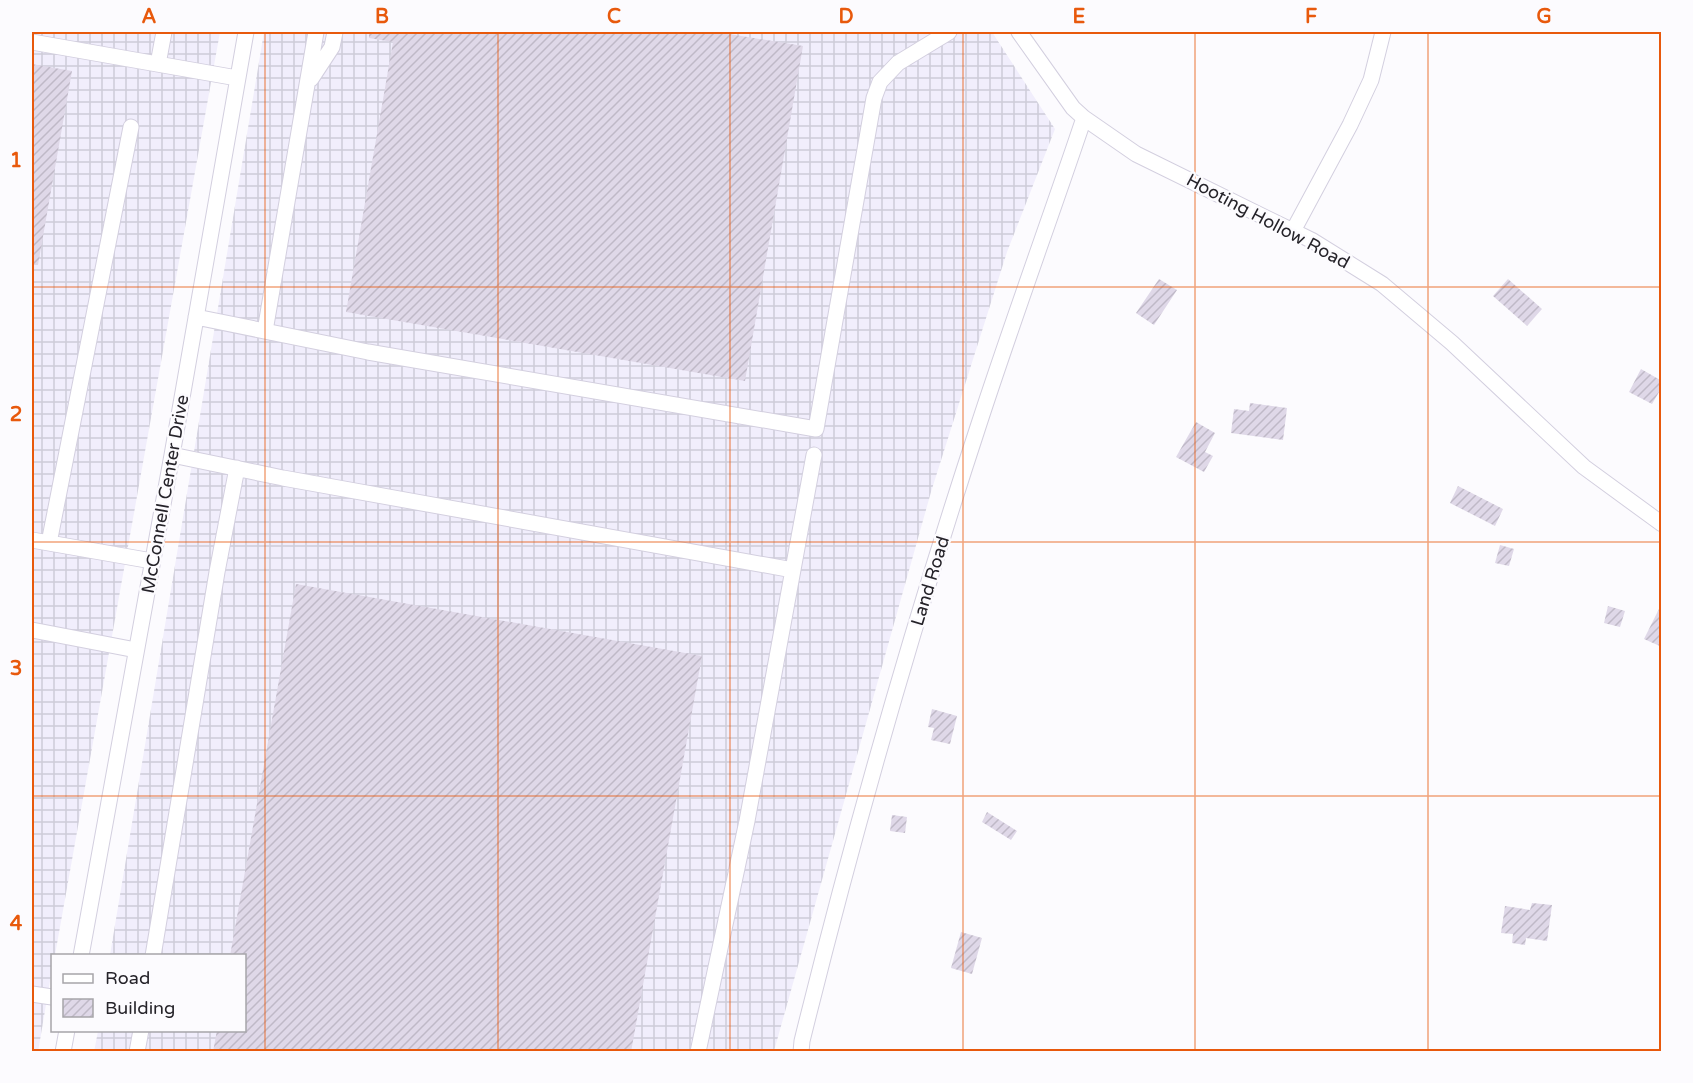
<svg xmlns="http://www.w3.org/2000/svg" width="1693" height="1083" viewBox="0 0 1693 1083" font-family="'Varela Round',sans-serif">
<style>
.industrial{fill:url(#industrial-grid)}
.building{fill:url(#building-hatch)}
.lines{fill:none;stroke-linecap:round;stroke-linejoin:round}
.minor-casing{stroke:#d3cfdf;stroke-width:17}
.minor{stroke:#fff;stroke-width:15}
.grid{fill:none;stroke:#e8590c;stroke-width:1.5;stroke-opacity:0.55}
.labels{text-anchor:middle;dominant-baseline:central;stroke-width:5;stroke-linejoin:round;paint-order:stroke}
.street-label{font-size:18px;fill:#252329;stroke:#fcfbfe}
.neatline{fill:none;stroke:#e8590c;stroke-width:2}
.grid-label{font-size:20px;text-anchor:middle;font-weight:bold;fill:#e8590c}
</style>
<defs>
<pattern id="industrial-grid" width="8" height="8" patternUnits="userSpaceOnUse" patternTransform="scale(1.5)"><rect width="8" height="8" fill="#f1eefc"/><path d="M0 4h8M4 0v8" fill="none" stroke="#ceccd8"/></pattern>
<pattern id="building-hatch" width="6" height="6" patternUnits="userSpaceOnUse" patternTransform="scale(1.5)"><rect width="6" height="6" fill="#dfd8e8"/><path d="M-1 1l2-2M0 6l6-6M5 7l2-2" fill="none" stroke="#bfb9c7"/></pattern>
</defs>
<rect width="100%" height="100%" fill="#fcfbfe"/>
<path class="industrial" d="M32,32H220L55,955L52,956V969L38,1052L32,1051Z
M264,32H992L1055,129L1007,252L931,492L774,1051L94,1052L98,1031L244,1030V956L110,955Z"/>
<path class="building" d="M369,32H717L803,46L745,381L346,312L393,42L369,38Z
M32,64L72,71L38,265H32Z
M1159,279L1177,290L1154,325L1136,313Z
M1508,279L1542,309L1527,326L1493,296Z
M1641,369L1662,381V387L1652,404L1629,392Z
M1250,403L1287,408L1283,440L1231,433L1234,409L1249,411Z
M1196,422L1215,433L1205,452L1213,456L1204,472L1176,457Z
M1458,486L1503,509L1495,526L1450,503Z
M1500,545L1514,549L1509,566L1495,563Z
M296,584L702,656L631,1052H213L217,1030H244V956H230Z
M1662,603V647L1644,639Z
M1608,606L1625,611L1620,627L1604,623Z
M932,709L957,716L950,744L931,740L934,728L928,727Z
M987,812L1017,831L1011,840L982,822Z
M892,815L907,817L905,833L890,831Z
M1532,903L1552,905L1547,941L1526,938L1525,945L1512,943L1513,934L1501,933L1505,906L1530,910Z
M961,932L982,938L972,974L951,968Z"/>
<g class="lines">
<defs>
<path id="minor" d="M1019,32L1073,108L1084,118L1136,154L1313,241L1382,284L1452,343L1584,467L1662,524
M32,42L237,78
M158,64L164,32
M311,79L332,47L335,32
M131,127L49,543L152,561
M1293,231L1350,125L1371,80L1383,32
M196,317L368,352L816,429L874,98L880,82L898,63L949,32
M265,331L316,32
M172,455L283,478L793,570
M32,540L49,543
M32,630L136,650
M81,956L172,455L246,32
M153,956L217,572L237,468
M32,994L52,997
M63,1052L67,1030
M137,1052L141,1030
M698,1052L747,821L814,455
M801,1052L802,1041C853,835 911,631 977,430C1011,325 1049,222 1084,118"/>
</defs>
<use href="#minor" class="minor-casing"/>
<use href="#minor" class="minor"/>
</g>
<path class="grid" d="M265,32V1052M498,32V1052M730,32V1052M963,32V1052M1195,32V1052M1428,32V1052M32,287H1662M32,542H1662M32,796H1662"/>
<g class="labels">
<g class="street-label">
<text transform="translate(1268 221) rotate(28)">Hooting Hollow Road</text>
<text transform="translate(165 494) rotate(-80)">McConnell Center Drive</text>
<text transform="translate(930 581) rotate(-73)">Land Road</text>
</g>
</g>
<rect width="1693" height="1083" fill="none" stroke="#fcfbfe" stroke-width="66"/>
<rect x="51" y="954" width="195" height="78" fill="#fcfbfe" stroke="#a6a5a9" stroke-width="1.5"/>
<rect x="63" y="974" width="30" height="9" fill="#ffffff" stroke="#a6a5a9" stroke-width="1.5"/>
<text x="105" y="984" font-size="18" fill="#252329">Road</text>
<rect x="63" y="999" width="30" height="18" fill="url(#building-hatch)" stroke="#a6a5a9" stroke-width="1.5"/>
<text x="105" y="1014" font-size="18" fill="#252329">Building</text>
<rect x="33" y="33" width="1627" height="1017" class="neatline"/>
<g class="grid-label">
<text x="149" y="23">A</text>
<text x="382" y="23">B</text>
<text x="614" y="23">C</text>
<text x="846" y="23">D</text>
<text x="1079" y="23">E</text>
<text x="1311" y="23">F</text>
<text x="1544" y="23">G</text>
<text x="16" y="167">1</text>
<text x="16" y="421">2</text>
<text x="16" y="675">3</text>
<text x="16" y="930">4</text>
</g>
</svg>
